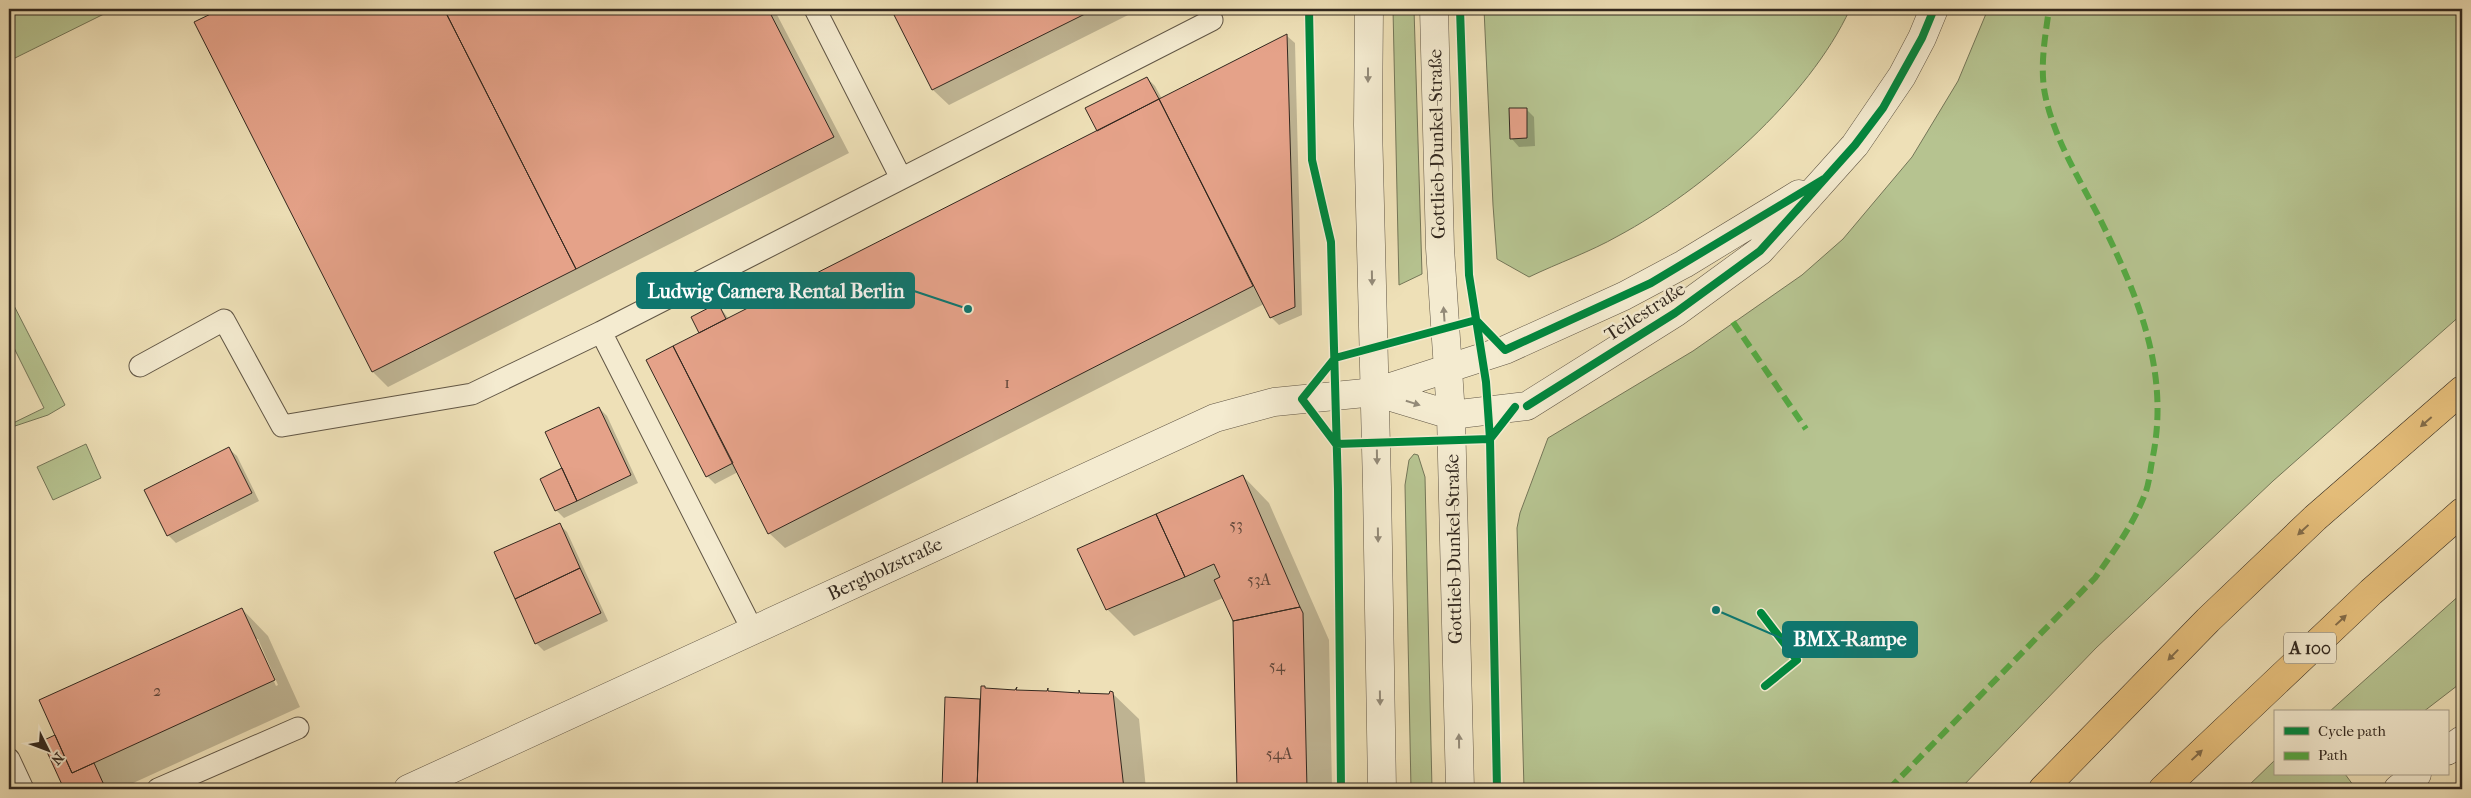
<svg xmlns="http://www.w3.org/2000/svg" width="2471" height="798" viewBox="0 0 2471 798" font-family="'IM FELL French Canon',serif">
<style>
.green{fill:#b6c390;stroke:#747658}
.shadow{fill:#0003;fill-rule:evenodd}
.building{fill:#e5a289;stroke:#32281f}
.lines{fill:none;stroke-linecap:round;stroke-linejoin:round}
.service-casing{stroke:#615645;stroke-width:23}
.minor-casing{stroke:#615645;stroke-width:29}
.tertiary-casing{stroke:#615645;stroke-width:29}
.motorway-casing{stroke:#32281f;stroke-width:29}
.service{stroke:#f4ebd0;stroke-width:21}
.minor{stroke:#f4ebd0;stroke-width:28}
.tertiary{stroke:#f4ebd0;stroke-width:28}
.motorway{stroke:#e7c07c;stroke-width:28}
.quiet{stroke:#54aa43;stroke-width:6;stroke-dasharray:12 6;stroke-linecap:butt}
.cycleway-casing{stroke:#f4ebd0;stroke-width:11}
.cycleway{stroke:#00873e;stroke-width:8}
.oneway{fill:#938a78}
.oneway2{fill:#836c49}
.labels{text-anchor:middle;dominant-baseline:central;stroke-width:5;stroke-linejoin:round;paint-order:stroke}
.number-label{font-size:16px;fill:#5f463a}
.shield{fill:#f4ebd0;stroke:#6c6254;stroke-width:1}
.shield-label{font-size:18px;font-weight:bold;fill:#32281f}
.street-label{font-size:19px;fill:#32281f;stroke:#f4ebd0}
.leader{fill:none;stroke:#0f766e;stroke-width:2}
.callout-dot{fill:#0f766e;stroke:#f4ebd0;stroke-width:2}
.callout{fill:#0f766e;stroke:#0f766e;stroke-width:2}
.callout-label{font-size:20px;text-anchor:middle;font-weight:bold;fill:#fff}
</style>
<rect width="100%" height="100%" fill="#eee0b7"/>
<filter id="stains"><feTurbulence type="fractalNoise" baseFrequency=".004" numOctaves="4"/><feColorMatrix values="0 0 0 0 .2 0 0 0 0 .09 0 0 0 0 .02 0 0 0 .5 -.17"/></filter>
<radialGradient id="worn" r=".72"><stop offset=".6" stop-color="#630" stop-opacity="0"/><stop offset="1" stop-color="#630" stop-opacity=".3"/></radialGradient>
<path class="green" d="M9,9H114L9,61Z
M1393,9H1414L1422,274L1399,285Z
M1484,9H1850C1809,98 1704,190 1618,236C1590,252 1558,263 1529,277L1497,259L1493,205Z
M1988,9H2462V314L2273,481L2096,648L1960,789H1524L1517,528L1520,513L1548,438L1693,351L1802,275L1843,239L1912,157L1958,81Z
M9,296L65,405L48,415L9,428V425L44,408L9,338Z
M86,444L101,478L53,500L37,467Z
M1414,454L1418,455L1425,477L1432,789H1411L1405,485L1409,460Z
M2462,593V682L2423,712H2329Z
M2275,760V774H2345L2356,789H2245Z"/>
<path class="shadow" d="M224,9H774L849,153L388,387L373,372L195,23Z
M893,9H1140L949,105L933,90Z
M1287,36L1295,43L1302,315L1279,325L1271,317L1264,304L785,548L769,533L738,472L715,484L707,476L701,333L718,305L729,319L1098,131L1147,78L1155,86L1162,99Z
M1526,109L1534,117L1535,146L1519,147L1512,139Z
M599,408L607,416L638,483L564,518L556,510Z
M229,449L237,456L259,501L176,543L168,535Z
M1243,476L1269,503L1329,640L1332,789H1238L1234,621L1223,598L1134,636L1107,609Z
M559,524L567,532L608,621L544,651L536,643Z
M242,609L268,636L300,707L120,789H65L43,741L58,740ZM255,639H258L278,685L276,686Z
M984,687L987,690L1110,695L1112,693L1139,719L1146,789H943L946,699L980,700L982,702Z"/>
<path class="building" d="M221,9H444L576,269L372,372L194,22Z
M444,9H768L834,137L576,269Z
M891,9H1095L932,90Z
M1287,34L1295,307L1270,318L1159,99Z
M1147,77L1159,99L1097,131L1085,108Z
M1159,99L1253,286L768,534L673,346Z
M1509,108H1527V138L1510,139Z
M718,303L726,319L699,333L691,317Z
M673,346L733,463L706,477L646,360Z
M599,407L631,475L577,501L545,432Z
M229,447L252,493L167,536L144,490Z
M562,468L577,501L555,511L540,479Z
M1243,475L1300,607L1233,621L1214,580L1220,577L1214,564L1185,577L1156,514Z
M1156,514L1185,577L1106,610L1077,549Z
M560,523L580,568L515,599L494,552Z
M580,568L601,613L535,644L515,599Z
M1300,607L1303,613L1307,789H1237L1233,621Z
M242,608L275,680L72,773L39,700Z
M981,686H985V688L1015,690L1017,687L1016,690L1047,691L1048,688V691L1079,693V690L1080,693L1109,694L1110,691L1113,692L1124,789H977Z
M945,697L980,699L977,789H942Z
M55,735L72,773L94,763L104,785L95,789H64L42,741Z"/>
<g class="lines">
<defs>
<path id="service" d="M815,9L901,178
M140,366L224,320L282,426L472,394L601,332
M753,631L601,332L1212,20L1207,9
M9,759L23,789
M158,789L298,728"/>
<path id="minor" d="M2447,751L2462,740
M408,789L1215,418L1274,402L1375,392
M2398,789L2417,774"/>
<path id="tertiary" d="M1369,9L1368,125L1377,487L1382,789
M1434,9L1440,248L1451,415L1460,789
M1375,392L1451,415L1527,406L1675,313L1760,251L1855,145L1902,76L1922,38L1934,9
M1375,392L1505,350L1624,296L1684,264L1799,194"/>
<path id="motorway" d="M2043,789L2208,620L2315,518L2462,390
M2163,789L2371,592L2462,512"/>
</defs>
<use href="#service" class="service-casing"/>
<use href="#minor" class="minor-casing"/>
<use href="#tertiary" class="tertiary-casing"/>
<use href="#motorway" class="motorway-casing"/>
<use href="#service" class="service"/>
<use href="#minor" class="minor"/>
<use href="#tertiary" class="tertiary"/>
<use href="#motorway" class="motorway"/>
<path class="quiet" d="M1733,322L1806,429
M1889,789L2095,578C2114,551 2133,525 2145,494C2149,484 2150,472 2152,461C2171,373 2138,296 2100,219C2080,180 2056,142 2046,99C2039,70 2045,38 2049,9"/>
<defs>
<path id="cycleway" d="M1309,9L1312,160L1331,242L1338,489L1341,789
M1460,9L1469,275L1486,382L1490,439L1497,789
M1527,406L1675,313L1760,251L1855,145L1883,108L1922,38L1934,9
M1515,407L1490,439L1336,444L1302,399L1335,358L1476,320L1505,350L1651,283L1824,179
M1761,613L1797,660L1765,686"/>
</defs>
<use href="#cycleway" class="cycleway-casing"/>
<use href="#cycleway" class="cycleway"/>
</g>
<defs><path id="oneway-solid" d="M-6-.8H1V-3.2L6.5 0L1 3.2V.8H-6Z" transform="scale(1.25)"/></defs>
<g class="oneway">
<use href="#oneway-solid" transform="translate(1368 75) rotate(90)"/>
<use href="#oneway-solid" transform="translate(1372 278) rotate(89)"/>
<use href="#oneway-solid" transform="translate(1444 314) rotate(-94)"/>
<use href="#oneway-solid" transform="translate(1413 403) rotate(17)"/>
<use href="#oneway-solid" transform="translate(1377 457) rotate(89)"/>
<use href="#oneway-solid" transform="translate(1378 535) rotate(89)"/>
<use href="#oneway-solid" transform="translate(1380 698) rotate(89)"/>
<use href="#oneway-solid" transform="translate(1459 741) rotate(-91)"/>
</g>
<g class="oneway2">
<use href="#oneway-solid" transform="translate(2426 422) rotate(139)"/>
<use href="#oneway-solid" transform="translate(2303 530) rotate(137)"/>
<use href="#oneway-solid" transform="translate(2341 620) rotate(-43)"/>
<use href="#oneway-solid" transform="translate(2173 655) rotate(134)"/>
<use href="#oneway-solid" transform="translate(2197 755) rotate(-43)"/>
</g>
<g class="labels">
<g class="number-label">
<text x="1007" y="382">1</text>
<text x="1236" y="524">53</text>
<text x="1259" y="579">53A</text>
<text x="1277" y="665">54</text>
<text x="157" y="690">2</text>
<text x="1279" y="753">54A</text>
</g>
<rect class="shield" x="2284" y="632.5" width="52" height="31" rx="4"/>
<g class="shield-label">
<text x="2310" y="648">A 100</text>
</g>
<g class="street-label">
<text transform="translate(1437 144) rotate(-91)">Gottlieb-Dunkel-Straße</text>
<text transform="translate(1645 312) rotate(-33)">Teilestraße</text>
<text transform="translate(1454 549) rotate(-91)">Gottlieb-Dunkel-Straße</text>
<text transform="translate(885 569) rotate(-25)">Bergholzstraße</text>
</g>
</g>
<path class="leader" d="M968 309L914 291M1716 610L1783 639"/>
<g class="callout-dot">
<circle cx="968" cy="309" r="5"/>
<circle cx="1716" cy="610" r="5"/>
</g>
<g class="callout">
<rect x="637" y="273" width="277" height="35" rx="5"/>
<rect x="1783" y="622" width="134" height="35" rx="5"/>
</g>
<g class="callout-label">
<text x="776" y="298">Ludwig Camera Rental Berlin</text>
<text x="1850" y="646">BMX-Rampe</text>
</g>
<rect width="2471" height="798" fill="none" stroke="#eee0b7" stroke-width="30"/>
<rect x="10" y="10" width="2451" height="778" fill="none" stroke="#32281f" stroke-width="2.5"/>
<rect x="15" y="15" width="2441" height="768" fill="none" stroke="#32281f"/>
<rect x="2274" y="710" width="175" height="65" fill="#f4ebd0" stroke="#a69d89"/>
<rect x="2284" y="727" width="25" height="8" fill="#00873e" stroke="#a69d89"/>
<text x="2318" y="736" font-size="15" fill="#32281f">Cycle path</text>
<rect x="2284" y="752" width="25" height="8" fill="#54aa43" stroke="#a69d89"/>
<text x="2318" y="760" font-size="15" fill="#32281f">Path</text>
<g transform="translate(48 750) rotate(132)" stroke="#f4ebd0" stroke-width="4" paint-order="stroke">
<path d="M0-4L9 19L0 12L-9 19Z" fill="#32281f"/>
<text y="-8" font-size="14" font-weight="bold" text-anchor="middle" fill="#32281f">N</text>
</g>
<rect width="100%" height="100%" filter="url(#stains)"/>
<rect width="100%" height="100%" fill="url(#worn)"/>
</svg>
